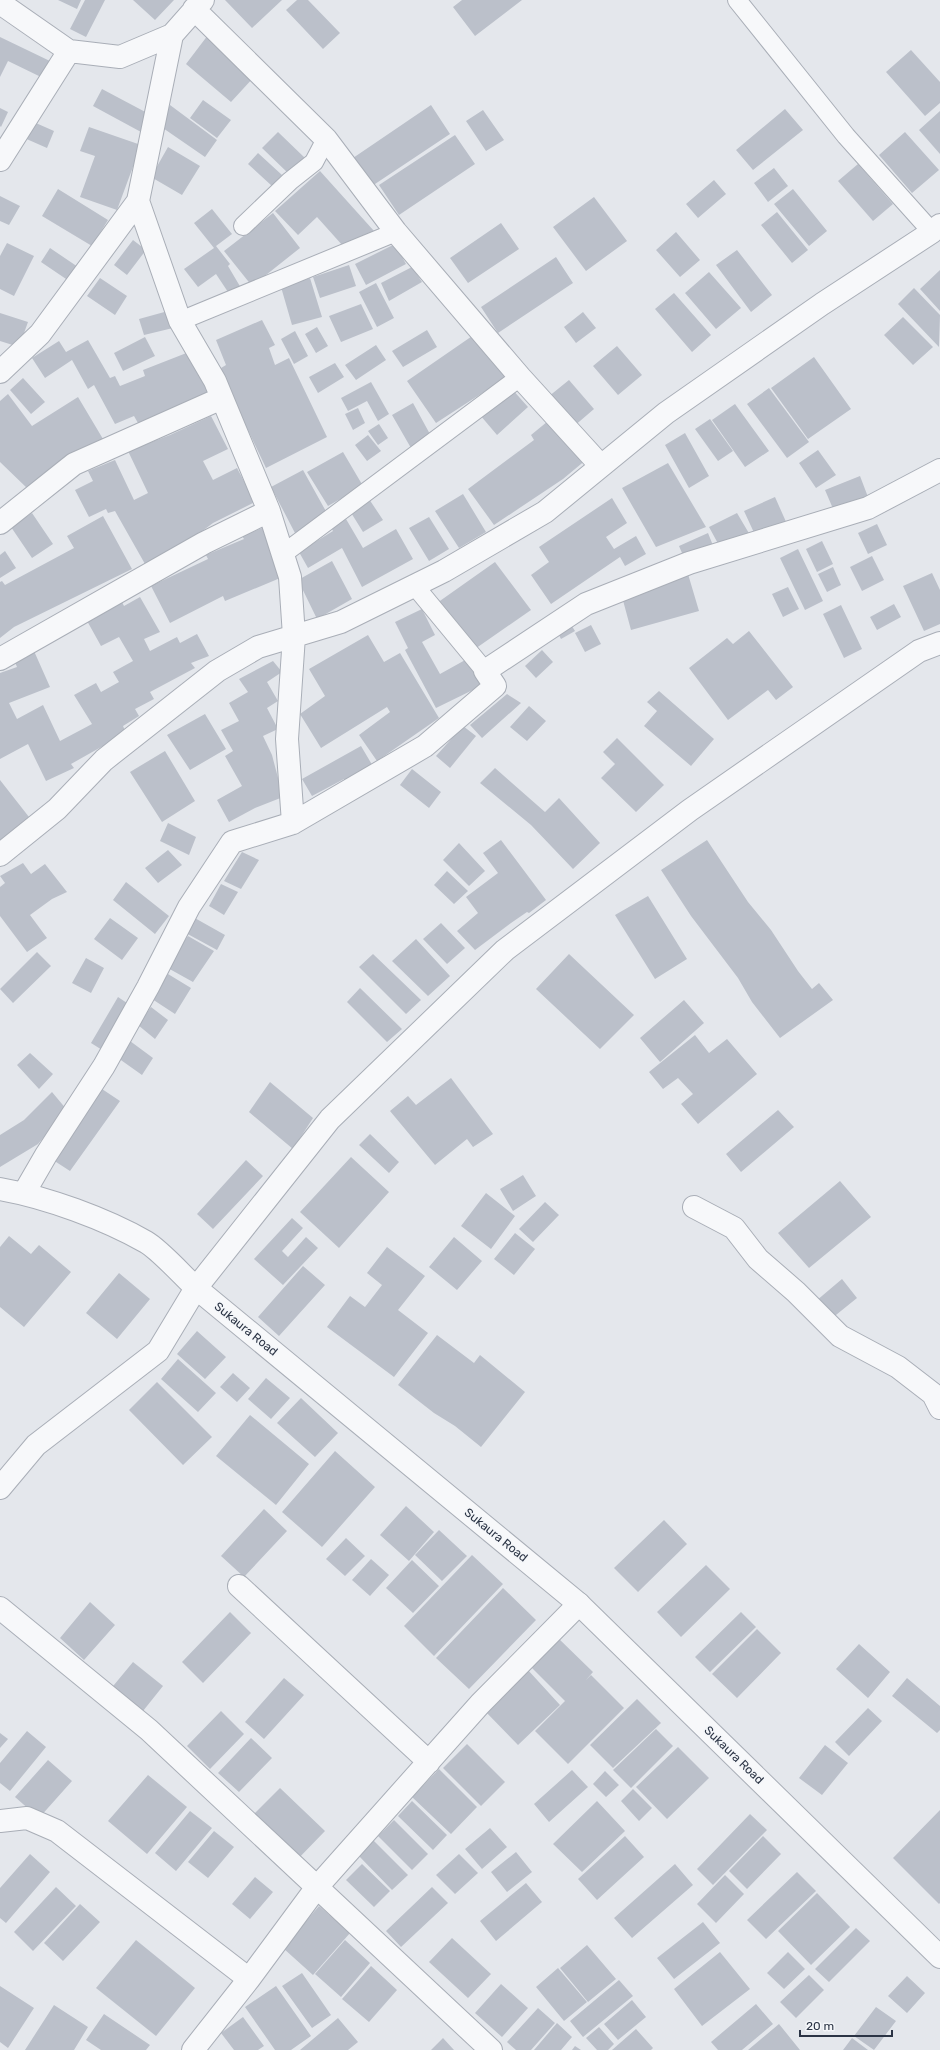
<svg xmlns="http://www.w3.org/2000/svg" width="940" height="2050" viewBox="0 0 940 2050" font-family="Rubik,sans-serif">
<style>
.building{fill:#bbc0ca}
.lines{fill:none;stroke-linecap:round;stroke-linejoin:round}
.service-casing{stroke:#a9aeb7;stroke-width:20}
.minor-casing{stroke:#a9aeb7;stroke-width:24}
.tertiary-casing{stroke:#a9aeb7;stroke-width:24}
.service{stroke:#f7f8fa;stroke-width:18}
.minor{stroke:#f7f8fa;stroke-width:22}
.tertiary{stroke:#f7f8fa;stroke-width:22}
.labels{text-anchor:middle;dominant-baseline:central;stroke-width:3;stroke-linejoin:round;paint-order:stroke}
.street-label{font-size:12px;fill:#2b3445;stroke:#f4f6f9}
</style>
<rect width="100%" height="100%" fill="#e4e7ec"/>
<path class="building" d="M58,0H81L77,9Z
M85,0H105L86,37L70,29Z
M133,0H174L155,20Z
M225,0H282L252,28Z
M297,0H308L340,33L323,49L286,10Z
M462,0H522L475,36L453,7Z
M208,35L254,77L231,102L186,64Z
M0,37L52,62L43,78L8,61L0,77Z
M911,50L940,82V103L925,116L886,72Z
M102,89L151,115L141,132L93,106Z
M203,100L231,120L217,138L190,118Z
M170,105L217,140L205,157L160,126Z
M431,105L450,134L372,186L353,158Z
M0,108L8,112L1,127L0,126Z
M785,109L803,130L753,170L736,150Z
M483,110L504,140L486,151L466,121Z
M940,111V154L919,130Z
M29,120L54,131L47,148L22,137Z
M89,127L141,145L117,210L80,197L95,156L80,151Z
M278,132L305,158L289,174L262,148Z
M905,132L939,170L912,193L879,155Z
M455,135L475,164L399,215L379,185Z
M168,147L200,166L182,195L151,177Z
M258,153L282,175L272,186L248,164Z
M858,164L893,204L873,221L838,181Z
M774,168L788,186L768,202L754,183Z
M320,171L374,231L343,246L317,217L298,235L275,211Z
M714,180L726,194L698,218L686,204Z
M58,189L108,220L92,246L42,216Z
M793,189L827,231L809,246L774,204Z
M0,196L20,206L9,225L0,221Z
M594,197L627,241L586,271L553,227Z
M212,209L232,234L216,246L230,264L228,266L241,288L230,295L216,274L198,287L184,269L214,248L194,223Z
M777,212L808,250L792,263L761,225Z
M273,213L300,248L252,286L224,251Z
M501,223L519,249L468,283L450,258Z
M676,232L700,260L680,277L656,250Z
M133,240L146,250L127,275L114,265Z
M7,243L34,256L14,296L0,289V256Z
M395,244L406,264L366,285L355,264Z
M50,248L78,267L69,281L41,262Z
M737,250L772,295L751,312L716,265Z
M556,257L573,283L498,333L481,307Z
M349,265L356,286L320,298L313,277Z
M412,267L422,282L389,301L381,283Z
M940,270V311L920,289Z
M709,272L741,308L716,329L685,293Z
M100,278L127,296L115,315L87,296Z
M310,278L322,317L292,325L281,287Z
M376,283L394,318L377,327L359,292Z
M914,288L940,315L939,347L898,304Z
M674,293L711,335L692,352L655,309Z
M361,304L373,329L341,342L329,316Z
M168,311L173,328L144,335L139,319Z
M583,312L596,328L576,343L564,327Z
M0,313L28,322L19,347L0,341Z
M903,317L933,347L913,365L884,335Z
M262,320L275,345L269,348L275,365L289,358L327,437L266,468L227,386L221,368L226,365L216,340Z
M317,327L328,346L316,353L305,334Z
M427,330L437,347L403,367L392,351Z
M295,331L308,356L294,364L281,339Z
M478,332L510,375L436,423L407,381Z
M145,337L155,356L123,371L114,353Z
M88,340L110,378L115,376L120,386L145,376L143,370L189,352L209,395L138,423L134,416L115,424L94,385L88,389L72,360L45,378L32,358L59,341L66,352Z
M376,345L386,360L356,380L345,365Z
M617,346L642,375L618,395L593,366Z
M814,357L851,409L808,439L771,388Z
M335,363L344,377L318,393L309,377Z
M23,378L45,402L31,414L10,390Z
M569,380L594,409L573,427L548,397Z
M371,382L389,414L378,421L367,401L348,411L341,398Z
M511,388L528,407L497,435L480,415Z
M769,388L809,442L787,458L747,404Z
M8,394L32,426L78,397L103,439L43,474L28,489L0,462V401Z
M413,403L431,436L411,448L392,415Z
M735,404L769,451L745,467L712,420Z
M358,408L365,423L353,430L345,414Z
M211,416L228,449L203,461L213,480L237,468L255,502L213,523L197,535L145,564L115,511L108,513L106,509L89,517L75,490L93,481L88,471L115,460L134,500L148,493L128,451L170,435Z
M553,417L587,459L563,479L494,525L468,489L534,440L531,435Z
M710,419L733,451L718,461L695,429Z
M379,424L388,438L378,445L368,431Z
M685,433L709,476L689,488L665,445Z
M368,435L381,451L367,461L355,445Z
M818,450L836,475L816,488L799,463Z
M343,452L363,486L328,506L307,472Z
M668,463L706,527L656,547L622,488Z
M303,470L328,515L295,533L271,487Z
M860,476L868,497L834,511L825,490Z
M463,494L486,532L459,548L435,511Z
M775,497L787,524L756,537L744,511Z
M612,498L627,523L606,537L614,549L636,536L646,554L625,566L620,557L551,604L531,575L549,562L539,547Z
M369,499L383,520L363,532L350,511Z
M32,513L53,544L32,558L11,527Z
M737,513L750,535L721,549L709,527Z
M103,516L132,569L14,627L0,638V582L2,581L5,585L74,548L67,536Z
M429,517L449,549L429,561L409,528Z
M346,519L363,548L396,529L413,559L362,587L342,548L308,568L299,552L333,531L331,527Z
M877,524L887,545L868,554L858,533Z
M267,526L285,576L225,601L223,596L170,623L151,586L208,559L206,555L244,539L242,536Z
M708,533L714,548L685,560L679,546Z
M822,541L833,564L817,572L806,549Z
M798,549L823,601L805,610L780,558Z
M5,551L16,568L0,578V555Z
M872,556L884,580L862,591L850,567Z
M332,561L352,599L317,619L298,580Z
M495,562L531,610L472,651L437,603Z
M833,567L841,585L827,592L818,574Z
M932,573L940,590V624L924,631L903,586Z
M688,574L699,611L631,630L621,593Z
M788,587L799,609L783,617L772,594Z
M140,597L160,632L144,639L150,651L177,637L180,643L197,634L209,656L191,663L195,668L150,692L154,699L135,709L139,716L123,726L126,733L71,764L74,768L46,781L28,744L0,759V673L17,667L14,660L34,651L50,687L9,703L17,719L43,705L60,741L92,724L74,695L96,683L101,692L119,682L113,672L133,661L119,637L101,646L86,619L121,600L124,606Z
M894,604L901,617L877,630L870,617Z
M841,605L862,649L844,658L823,614Z
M422,609L435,635L422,642L440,674L467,659L483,685L436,708L405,650L408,648L395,622Z
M568,620L575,631L561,639L555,627Z
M591,625L601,644L585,652L575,633Z
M749,631L793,687L776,700L768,690L728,720L689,668L727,638L733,644Z
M368,635L384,662L400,653L439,718L377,761L359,735L390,712L387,707L321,748L300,714L325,696L309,669Z
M542,650L553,662L536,678L525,666Z
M273,661L282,672L267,682L278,701L267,708L278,729L263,736L272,755L283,797L255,808L229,822L217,800L242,786L225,756L233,751L221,730L239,721L229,703L248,692L239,679Z
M659,691L714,739L691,766L644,726L657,711L647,702Z
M507,694L521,703L482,738L470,725Z
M529,706L546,721L527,741L510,727Z
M205,714L226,749L190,770L167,735Z
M463,726L476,736L450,768L436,756Z
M617,738L664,785L636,812L601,778L615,764L603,752Z
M361,746L374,768L346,785L344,779L312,796L302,779Z
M165,751L195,801L162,822L130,772Z
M495,768L545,812L559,798L600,843L573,869L531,825L480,783Z
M412,769L441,792L429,808L400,785Z
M0,780L29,817L0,841Z
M168,823L196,837L189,855L160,841Z
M501,840L546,900L529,913L527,912L511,923L475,950L457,931L478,913L466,897L498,873L483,853Z
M707,840L748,902L771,930L798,971L812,989L819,983L833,1000L780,1038L752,1002L738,978L691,916L661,870Z
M459,843L485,871L469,886L443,860Z
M168,850L182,865L158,883L145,868Z
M242,852L259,860L241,889L224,881Z
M23,863L31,874L45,864L67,892L52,899L30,915L47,938L27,952L0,916V887L5,883L0,876Z
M447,871L468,891L454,904L434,885Z
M126,882L169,916L155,934L113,900Z
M221,884L238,892L224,915L209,906Z
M648,896L687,959L655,979L615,915Z
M193,917L225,935L217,950L184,932Z
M110,918L138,938L122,960L94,939Z
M441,923L465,948L447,964L423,939Z
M188,936L214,951L193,982L166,967Z
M416,939L450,976L428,996L392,961Z
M37,952L51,966L13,1003L0,989Z
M373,954L421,1000L406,1014L359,967Z
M569,954L634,1015L600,1049L536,989Z
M86,958L104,968L91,993L72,983Z
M168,974L191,988L175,1014L152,999Z
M360,988L402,1029L387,1042L347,1002Z
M118,997L133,1007L107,1053L91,1043Z
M684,1000L704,1023L660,1062L640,1038Z
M151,1007L168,1020L155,1039L138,1025Z
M695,1035L709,1053L727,1039L757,1074L698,1124L681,1104L693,1094L678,1078L663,1089L649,1072Z
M130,1041L153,1058L142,1075L118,1058Z
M30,1053L53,1074L39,1089L17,1065Z
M451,1078L493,1134L473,1147L467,1139L435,1165L390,1111L408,1096L416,1105Z
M270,1082L313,1118L293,1149L249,1112Z
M102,1089L120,1101L70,1171L53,1160Z
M52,1092L67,1110L38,1144L0,1167V1135L24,1120Z
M778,1110L794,1127L741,1172L726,1154Z
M370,1134L399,1162L389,1173L359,1145Z
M351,1157L389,1192L339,1248L300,1212Z
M246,1160L263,1176L213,1229L197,1214Z
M523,1175L536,1196L513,1211L500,1189Z
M840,1181L871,1217L809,1268L778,1233Z
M486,1193L515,1216L491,1249L461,1226Z
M545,1202L559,1215L533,1242L519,1229Z
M292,1218L303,1228L282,1251L288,1257L306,1237L318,1248L283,1285L254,1259Z
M515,1233L535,1249L514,1275L494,1259Z
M9,1236L31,1254L39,1245L71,1272L24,1327L0,1307V1247Z
M454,1237L482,1261L457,1290L429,1267Z
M387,1247L425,1276L398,1310L428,1333L394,1377L327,1327L350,1296L365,1307L382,1285L367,1273Z
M303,1266L325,1285L279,1336L258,1317Z
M119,1273L150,1299L117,1339L86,1313Z
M842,1279L857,1298L831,1319L816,1301Z
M197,1331L226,1357L205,1379L177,1354Z
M437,1335L474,1363L480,1355L525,1392L481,1447L455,1426L434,1413L398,1385Z
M178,1359L216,1393L198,1412L161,1379Z
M233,1373L250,1388L237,1402L220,1387Z
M266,1378L290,1398L271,1419L248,1399Z
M157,1382L212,1437L183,1465L129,1410Z
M301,1398L338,1433L315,1457L277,1423Z
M250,1415L309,1464L276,1505L216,1456Z
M335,1451L375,1487L322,1547L282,1512Z
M406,1506L434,1532L409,1561L380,1535Z
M264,1509L287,1531L244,1577L221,1556Z
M664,1520L687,1544L638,1592L614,1568Z
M439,1530L467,1556L442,1581L415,1555Z
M346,1538L365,1556L345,1576L326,1559Z
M472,1555L503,1584L434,1656L404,1626Z
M371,1559L389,1575L370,1596L352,1580Z
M412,1560L439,1586L413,1613L386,1588Z
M706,1565L730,1589L681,1637L657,1612Z
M503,1588L536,1620L469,1689L436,1658Z
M90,1602L115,1625L84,1660L60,1638Z
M230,1612L251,1633L203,1683L182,1662Z
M741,1612L756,1627L710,1672L695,1657Z
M757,1629L781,1653L737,1698L712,1674Z
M556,1636L593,1672L586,1680L591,1675L624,1708L568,1764L535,1731L565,1701L528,1664Z
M859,1644L890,1672L868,1698L836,1669Z
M133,1662L163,1686L139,1716L109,1691Z
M527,1669L560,1705L518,1745L484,1710Z
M284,1678L304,1695L264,1739L245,1722Z
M907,1678L940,1706V1730L937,1733L892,1696Z
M637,1699L661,1723L613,1768L590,1745Z
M868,1708L882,1721L849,1756L835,1742Z
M221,1711L244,1734L210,1769L187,1746Z
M656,1729L673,1746L631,1788L613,1770Z
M27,1731L46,1747L10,1791L0,1783V1763Z
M0,1733L8,1739L0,1748Z
M251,1738L272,1758L239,1792L218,1773Z
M467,1744L505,1782L481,1806L443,1768Z
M825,1745L848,1763L822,1795L799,1778Z
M678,1747L709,1778L667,1819L636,1787Z
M48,1760L72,1781L39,1818L15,1797Z
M439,1769L477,1807L451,1834L412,1797Z
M572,1770L588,1787L549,1822L534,1804Z
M605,1771L619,1785L606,1797L593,1784Z
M148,1775L187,1807L147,1854L108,1821Z
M280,1788L325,1831L295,1862L250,1818Z
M633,1789L652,1808L639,1821L621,1801Z
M412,1801L447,1835L433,1850L398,1816Z
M597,1801L625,1831L582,1872L553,1844Z
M940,1810V1903L939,1904L893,1858Z
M190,1811L212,1828L176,1871L155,1853Z
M750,1814L767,1830L713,1885L697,1869Z
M394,1820L428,1854L412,1870L378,1836Z
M490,1828L507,1847L482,1869L465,1849Z
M214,1831L234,1847L208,1878L188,1862Z
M625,1836L644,1857L597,1900L578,1879Z
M763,1836L781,1854L747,1889L729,1871Z
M373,1840L408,1875L392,1890L358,1855Z
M516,1852L532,1872L507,1892L491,1872Z
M30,1854L50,1872L6,1923L0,1918V1888Z
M459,1854L478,1873L455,1894L436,1875Z
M362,1864L390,1891L374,1907L346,1880Z
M675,1864L693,1885L632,1938L614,1918Z
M797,1872L816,1891L766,1939L747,1920Z
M725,1875L744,1894L716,1923L697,1904Z
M255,1877L273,1892L250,1919L232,1904Z
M526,1883L542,1902L496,1941L480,1921Z
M56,1887L76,1906L33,1951L14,1932Z
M432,1887L448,1903L401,1947L386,1931Z
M817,1893L850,1927L811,1965L778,1931Z
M80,1904L100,1922L63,1961L44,1943Z
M319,1906L350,1933L313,1975L283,1948Z
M703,1922L720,1943L674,1979L657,1958Z
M856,1928L870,1941L829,1982L815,1969Z
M452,1938L491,1974L468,1998L429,1962Z
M136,1940L195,1988L156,2036L96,1988Z
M345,1940L370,1963L341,1997L315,1974Z
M587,1945L616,1979L588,2002L560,1968Z
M720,1952L750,1989L702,2026L674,1989Z
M788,1952L805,1969L784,1989L767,1973Z
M371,1966L397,1990L369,2022L342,1999Z
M558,1968L587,2002L564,2021L536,1987Z
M302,1973L331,2015L312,2028L282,1986Z
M809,1975L824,1990L796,2018L780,2002Z
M907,1976L925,1993L907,2013L888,1996Z
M619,1980L633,1996L583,2037L570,2021Z
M501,1984L528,2008L502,2037L475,2013Z
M0,1986L34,2008L8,2048L0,2042Z
M276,1986L311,2036L291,2050H275L245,2007Z
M632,2000L646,2017L618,2040L604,2024Z
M756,2004L773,2024L742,2050H718L711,2042Z
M54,2005L88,2027L74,2050H25Z
M876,2007L896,2021L874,2050L854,2036Z
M538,2008L555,2023L531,2050H516L507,2042Z
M104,2014L150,2045L146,2050H101L86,2040Z
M243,2017L264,2046L258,2050H234L221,2033Z
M338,2018L358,2042L348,2050H300Z
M557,2023L572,2037L561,2050H534Z
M779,2024L800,2050H748Z
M599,2027L614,2044L608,2050H597L586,2038Z
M636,2029L653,2048L651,2050H612Z
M443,2038L454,2050H431Z
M852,2038L868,2050H843Z
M575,2046L581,2050H572Z"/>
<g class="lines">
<defs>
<path id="service" d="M737,0L846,136L932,232
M243,226L290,181L314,162L326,139
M180,321L396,232
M283,554L520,377
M414,585L485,671"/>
<path id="minor" d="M0,3L69,51L120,57L172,35L203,0
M194,9L326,139L396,232L520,377L601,466
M172,35L138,201L180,321L215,381L222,398L269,511L290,577L294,636L287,739L293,823
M0,160L69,51
M0,372L40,334L138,201
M0,523L74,464L222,398
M0,659L204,543L269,511
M0,855L57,809L104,760L217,671L258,647L341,622L444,571L545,512L666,413L822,304L932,232L940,225
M24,1193L46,1155L104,1066L148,987L189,907L232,842L293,823L425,746L495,686L485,671L586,604L689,563L868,508L940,470
M694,1207L734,1228L758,1259L796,1292L840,1336L898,1367L933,1394L940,1408
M0,1488L36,1445L158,1351L196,1288L330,1119L505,950L690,810L919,651L940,643
M239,1586L429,1762
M0,1608L149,1730L491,2050
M0,1821L27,1818L57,1831L249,1979
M193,2050L249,1979L317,1887L480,1704L579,1604"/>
<path id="tertiary" d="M0,1189C46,1197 106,1219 146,1242C160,1250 183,1276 196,1288L579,1604L940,1957"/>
</defs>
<use href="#service" class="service-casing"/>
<use href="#minor" class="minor-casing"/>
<use href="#tertiary" class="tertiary-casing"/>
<use href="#service" class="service"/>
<use href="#minor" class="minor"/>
<use href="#tertiary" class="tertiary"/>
</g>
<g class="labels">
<g class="street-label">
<text transform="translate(246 1329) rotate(39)">Sukaura Road</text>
<text transform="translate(496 1535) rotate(39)">Sukaura Road</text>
<text transform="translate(734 1755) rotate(44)">Sukaura Road</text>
</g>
</g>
<path d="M800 2030v6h92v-6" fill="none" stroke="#2b3445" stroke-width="2"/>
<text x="806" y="2030" font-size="12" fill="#2b3445" stroke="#f4f6f9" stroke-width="3" paint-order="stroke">20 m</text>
</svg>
